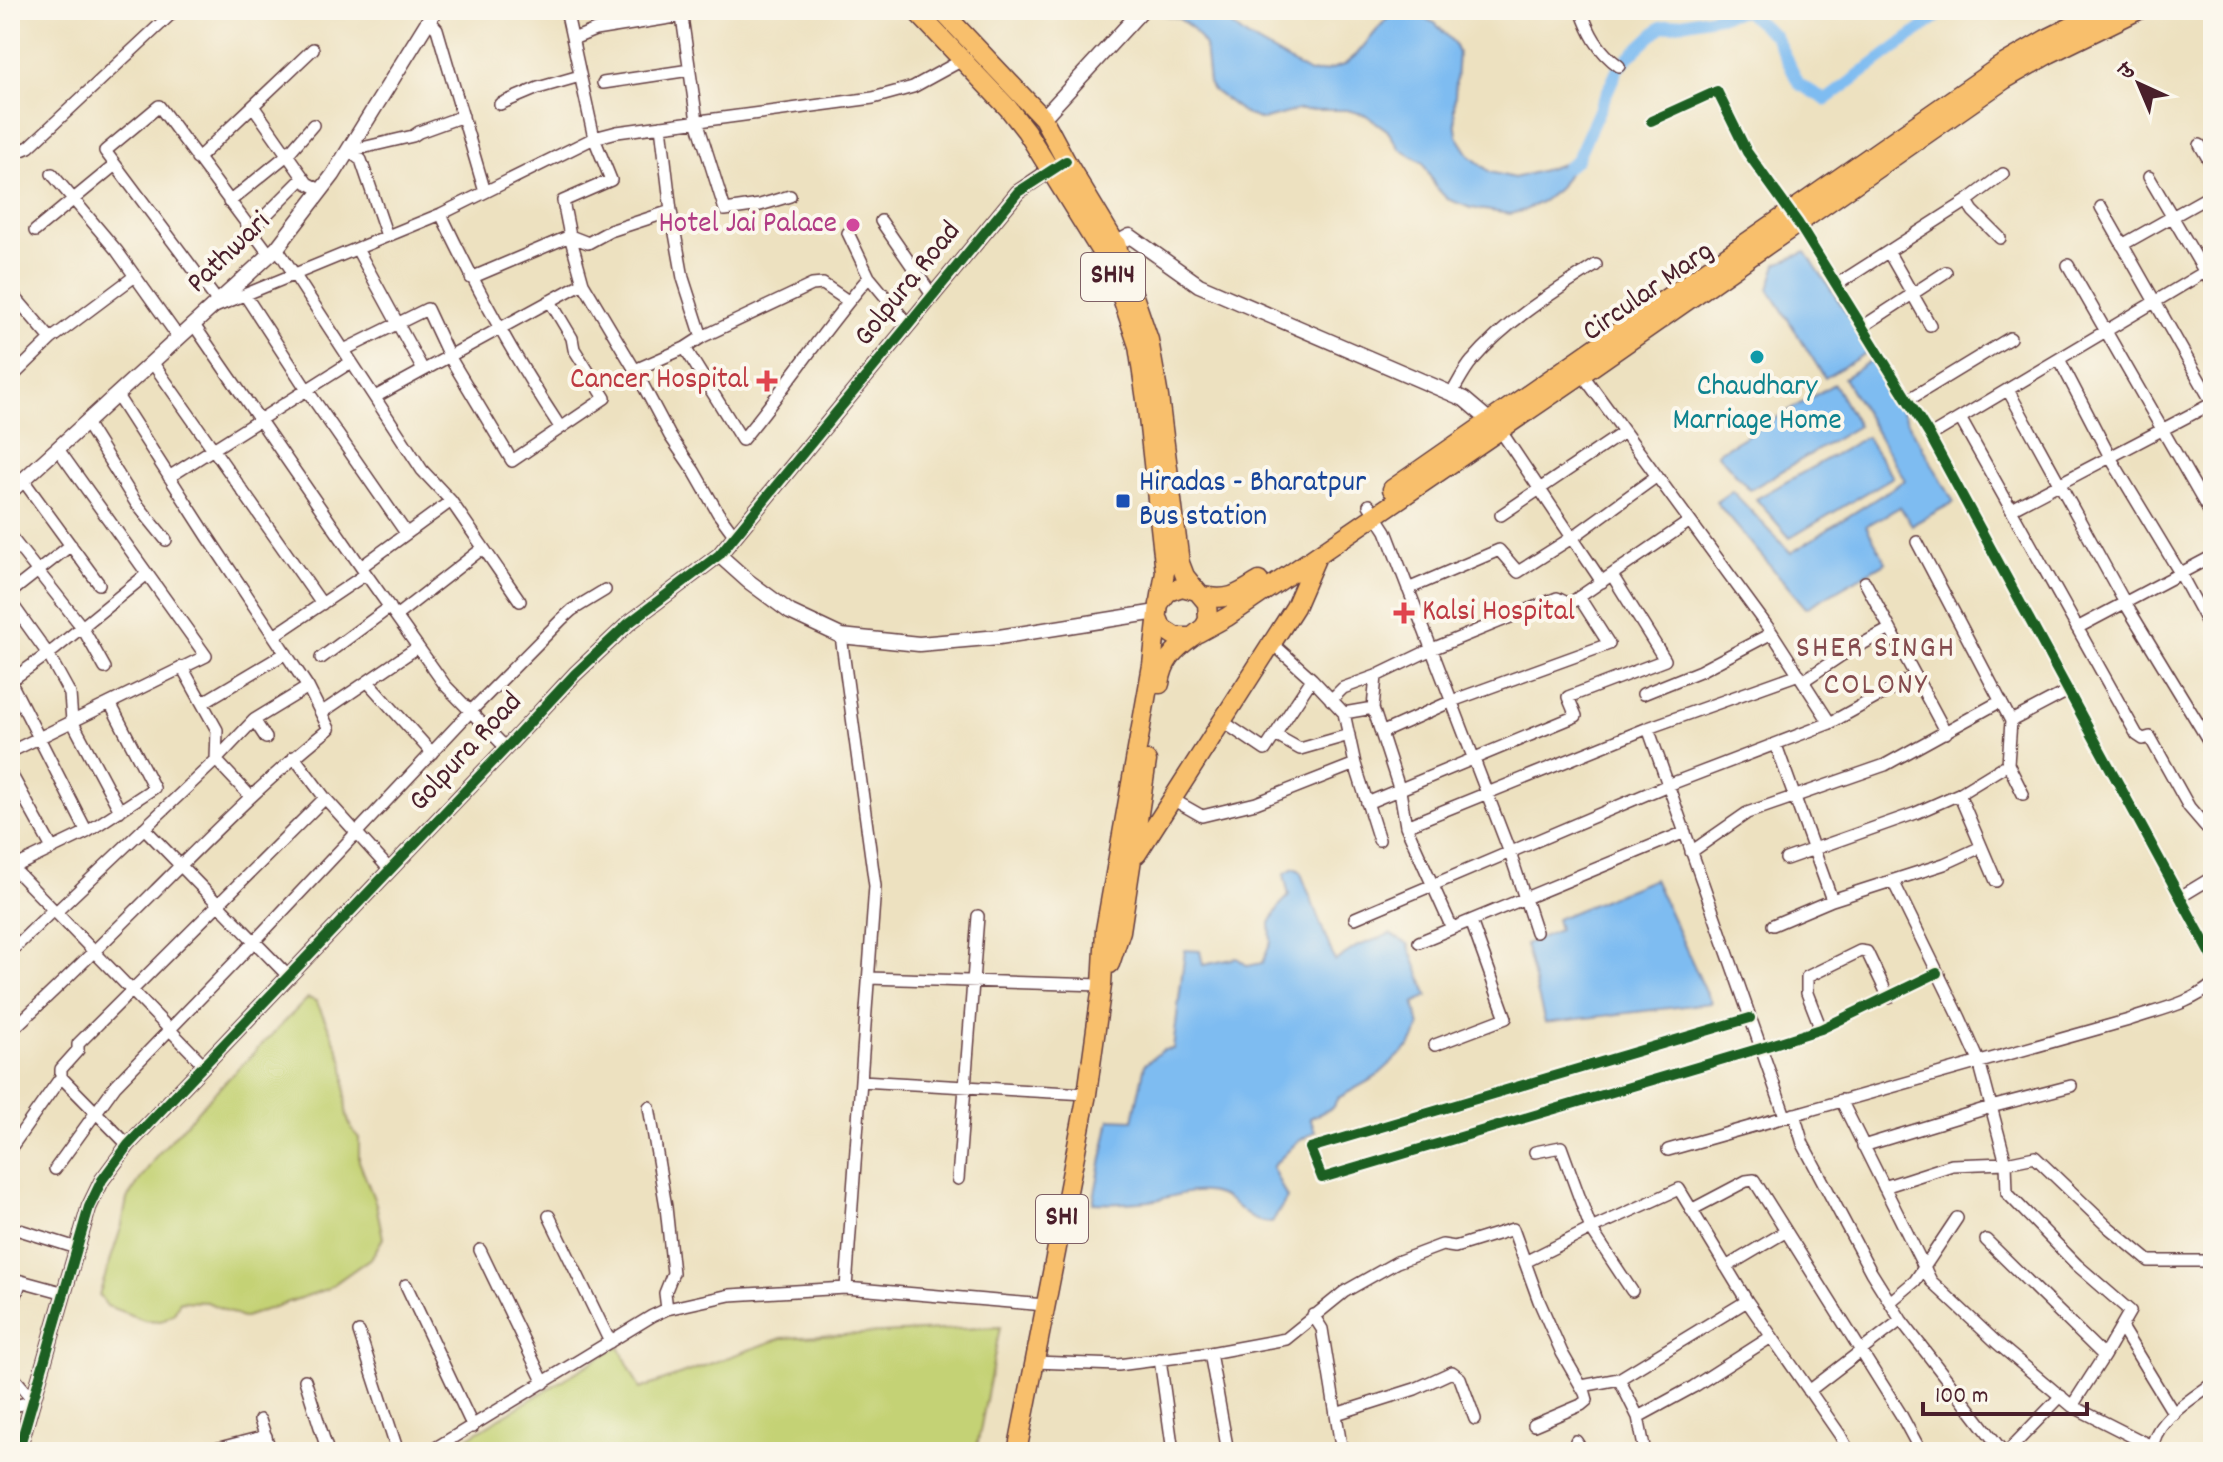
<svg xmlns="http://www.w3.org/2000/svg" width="2223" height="1462" viewBox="0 0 2223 1462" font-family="Dekko,'Playpen Sans Deva',sans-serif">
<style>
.green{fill:#c4d274;stroke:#877850;stroke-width:2}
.water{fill:#7ebcf1;stroke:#646e8e;stroke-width:2}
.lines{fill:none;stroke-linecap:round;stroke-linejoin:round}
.canal{stroke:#7ebcf1;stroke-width:12}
.minor-casing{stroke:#623c41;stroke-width:14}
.tertiary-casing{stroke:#623c41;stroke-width:17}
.primary-casing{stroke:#623c41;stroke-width:21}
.minor{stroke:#fff;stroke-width:11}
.tertiary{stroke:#fff;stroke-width:14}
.primary{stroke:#f8bf6c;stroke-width:18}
.cycleway-casing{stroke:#fbf7ec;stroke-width:15}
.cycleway{stroke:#1b5e20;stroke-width:10}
.hotel-dot{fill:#d1479c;stroke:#fbf7ec;stroke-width:3}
.culture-dot{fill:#0f9aa8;stroke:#fbf7ec;stroke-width:3}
.health-dot{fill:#e0444e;stroke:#fbf7ec;stroke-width:3}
.transit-dot{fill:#1a4fb4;stroke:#fbf7ec;stroke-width:3}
.labels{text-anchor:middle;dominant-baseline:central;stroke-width:8;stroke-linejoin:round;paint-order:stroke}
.shield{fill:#fbf7ec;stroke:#7f6065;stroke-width:2}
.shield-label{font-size:28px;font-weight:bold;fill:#4a1f2b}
.hotel-label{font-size:30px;fill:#b23c85;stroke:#fbf7ec;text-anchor:end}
.street-label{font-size:30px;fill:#4a1f2b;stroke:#fbf7ec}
.health-label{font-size:30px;fill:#be3a42;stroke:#fbf7ec;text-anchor:end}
.culture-label{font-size:30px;fill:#0d838f;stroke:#fbf7ec}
.transit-label{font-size:30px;fill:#164399;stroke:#fbf7ec;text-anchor:start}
.neighbourhood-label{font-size:32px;letter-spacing:2px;fill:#854c4f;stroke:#fbf7ec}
</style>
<rect width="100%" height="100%" fill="#fbf7ec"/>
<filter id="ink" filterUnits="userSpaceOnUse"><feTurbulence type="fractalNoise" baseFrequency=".0125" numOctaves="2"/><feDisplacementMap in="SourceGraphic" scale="16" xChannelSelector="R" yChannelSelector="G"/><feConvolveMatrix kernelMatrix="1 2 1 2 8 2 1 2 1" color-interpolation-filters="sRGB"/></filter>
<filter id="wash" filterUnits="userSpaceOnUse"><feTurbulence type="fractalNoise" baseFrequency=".006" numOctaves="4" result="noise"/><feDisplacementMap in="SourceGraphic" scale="32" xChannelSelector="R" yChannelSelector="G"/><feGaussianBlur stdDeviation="1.8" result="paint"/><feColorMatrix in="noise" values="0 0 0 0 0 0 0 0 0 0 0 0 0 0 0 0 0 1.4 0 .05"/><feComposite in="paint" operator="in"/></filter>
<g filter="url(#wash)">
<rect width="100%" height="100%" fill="#ede1c0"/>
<path class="green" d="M308,998L316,1001C325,1020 335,1039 342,1059C351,1084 336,1114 359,1138V1161L376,1204L383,1238L372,1257L327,1289L242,1318L207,1302L180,1301L174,1313L161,1321L144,1320L107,1306L99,1295L122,1225L127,1199L157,1155L214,1093Z
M1000,1327L976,1452H444L619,1346L640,1389L782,1338Z"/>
<path class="water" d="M1153,10H1207L1229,23L1247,37L1310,73L1325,71L1344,65L1357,54L1388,17L1403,13L1419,16L1435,23L1453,42L1458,53L1454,110L1457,136L1470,156L1490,172L1514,178L1547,169L1577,159L1558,189L1543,201L1525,210L1510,214L1471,208L1447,199L1435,186L1423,163L1400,149L1387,130L1366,115L1347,110H1298L1262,120L1245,114L1213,90L1209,83L1205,46L1192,28L1178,18L1157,13Z
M1806,252L1871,350L1825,378L1769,289L1777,264Z
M1872,360L1954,502L1912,525L1900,507L1866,526L1886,562L1806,608L1716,502L1732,491L1791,553L1905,480L1844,378Z
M1834,384L1858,426L1750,490L1717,453Z
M1866,437L1893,477L1790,538L1756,499Z
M1294,868L1300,871L1335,961L1356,947L1390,934L1408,944L1428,996L1414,1003L1420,1027L1411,1045L1376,1077L1338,1098L1332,1108L1310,1118L1315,1131L1296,1143L1272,1167L1287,1198L1272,1223C1240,1222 1240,1199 1212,1193C1192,1188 1170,1198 1150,1201C1131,1203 1112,1204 1093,1203L1110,1119L1133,1120L1145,1064L1163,1050L1173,1049L1185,950L1200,951L1203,965L1237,958L1248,966L1262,963L1271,942L1270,923L1280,905L1289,896L1284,874Z
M1654,879L1711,1003L1545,1023L1525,944L1559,930L1556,919Z"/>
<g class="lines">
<path class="canal" d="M1566,168L1577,159L1619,66L1661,27L1745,11L1775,36L1799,84L1826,100L1946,10"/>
</g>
</g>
<g filter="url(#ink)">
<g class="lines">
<defs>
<path id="minor" d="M566,10L594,138L611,180L563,201L570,236L583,283L635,370L670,436L694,471L718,513L735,536
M681,10L697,121L725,210L760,205L790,196
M1581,10C1589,33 1598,51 1619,66
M2213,10V11
M429,20L437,29L485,192
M573,39L595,30L682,16
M603,83L690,70
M500,104L538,88L580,76
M253,106L307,183L322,191
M1651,121L1717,91L1747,152L1798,223L1930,436L2213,958
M661,126L671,211L683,278L702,337
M2200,145L2213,167
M349,151L413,136L419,132L463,116
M349,151L361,160L387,236
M197,159L313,49
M52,174L117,251L179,338
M2149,177L2213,286
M10,184V155L29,147L169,16
M1967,201L1973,211L2000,238
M229,202L287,155L313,125
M2101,207L2213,404
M441,214C476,288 515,359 560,427
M881,221L932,295
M251,230L303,178
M35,231L115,165
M848,233L869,277
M2122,245L2213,194
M277,248L422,470L451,501L520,601
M357,249L423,370
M1889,253L1930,325
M2068,265L2213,518
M471,278L570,236L588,243L610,231L671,211
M1836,285L1967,201L2003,174
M10,291L51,339
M245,295L307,390L406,533
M218,302L105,151L159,106L270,255
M215,307L441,214L594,138L617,132L873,98L913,87L966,58
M194,325L361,567L445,685L506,748
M1862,327L1946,272
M685,348L742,440C786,387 824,329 869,277L908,324
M344,350L427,309L449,356L512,461L605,398L574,349L572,338L550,301
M2059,359L2110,457L2180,573L2213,634
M152,362L322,604
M635,370L685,348L702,337L812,285L823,284L848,301
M10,379L51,339L135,276
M2008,390L2125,603L2213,748
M1452,393C1458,383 1464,370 1472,361C1506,321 1552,293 1596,265
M375,397L583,283
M1908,400L2010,338
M1960,418L2137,735L2143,739L2150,737L2189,807L2213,835
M86,423L136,503L166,540
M1500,430L1602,582
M1930,436L2213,267
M169,477L351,362
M23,480L99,584
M1369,505L1386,531L1510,853L1536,932
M2011,509L2213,403
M1501,515L1624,432
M10,536L82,627L105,668
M1917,542L2011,721L2008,764L2023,794
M361,567L451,501
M1865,582L1946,733
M1408,589L1499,550L1518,572L1573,537L1657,476
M10,593L71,545
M10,601L48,654L70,694L72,721L120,811
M396,616L483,548
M2077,628L2213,556
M274,636L366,574
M841,636L875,886L846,1288
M1272,643L1312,679L1344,713L1355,764L1379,840
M321,658L390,607
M182,667L217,730L216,760
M1376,676L1373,708L1400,791L1406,826L1452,928
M10,681L55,649L147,574
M10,681L87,832
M1803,681L1842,655L1890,629
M368,682L432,753
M1643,694L1700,671L1772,633
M1331,700L1343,688L1376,676L1432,649L1557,598L1569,604L1690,521
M202,703L286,653
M321,713L418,647
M1344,713L1373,708
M1222,721L1265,750L1312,679
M2011,721L2068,691
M1830,723L1915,676
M1648,728L1785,1116
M1381,733L1452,701L1609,644L1579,597
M1275,735L1300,749L1349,735
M266,738L254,720L308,687
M1776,745L1832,900
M10,752L206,656L58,449
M294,757L325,798L390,870
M216,760L254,720
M10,772L52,848
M1959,794L1996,881
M1172,799L1202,816L1256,803L1355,764
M1367,803L1576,716L1568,697L1665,660L1612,575
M1406,826L1648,728L1799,674
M144,828L289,977
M1691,852L1747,813L1885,765L2001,701
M1786,859L1916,813L1959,794L2008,764
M10,865L204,1065
M10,869L87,832L154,788L110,703
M1893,881L1960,1018L1979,1061L2006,1163L2007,1193L2077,1265L2130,1311L2104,1356L2072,1406
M2180,897L2213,877
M56,912L216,760L250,796
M1355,918L1668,785L1830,723L1772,633L1582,374
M1773,925L1832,900L1944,864L1981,847
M1419,942L1685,832
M10,952L53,910
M868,978L1102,985
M1750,1018L1310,1148L1322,1178L1761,1048L1821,1029L1937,973
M1821,1029L1807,993V977L1860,951L1867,952L1889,998
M10,1032C59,986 107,939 155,891C211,835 266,779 329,729L308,687L208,537L116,394
M1435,1045L1506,1018L1471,921
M61,1077L128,1145
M861,1081L1087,1094
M1841,1100L1931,1281L1997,1343L2072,1406L2151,1446
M649,1107L666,1207L673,1273L665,1293L667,1309
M1794,1114L1803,1144L1871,1272L1901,1320L2003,1452
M1863,1146L1991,1107L2071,1086
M10,1149L61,1077V1069L78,1050V1044L325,798
M1668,1150L2129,1020C2157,1010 2191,1004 2213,984
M1535,1152L1561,1147L1591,1229L1632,1291
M55,1169L115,1086L234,963L471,711L562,619L572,610L605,590
M958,1179L978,916
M1884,1187L1952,1165L2006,1163L2035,1157L2108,1227L2149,1261H2204L2213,1269
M1691,1210L1746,1181L1754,1180L1900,1413L1921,1452
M549,1216L610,1342
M10,1227L77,1248
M1986,1240L2104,1356
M480,1250L544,1383
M1525,1262L1591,1229L1679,1189L1747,1301L1619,1379L1582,1386
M1726,1267L1785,1232
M10,1278L65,1293
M406,1285L473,1427
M1747,1301L1840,1435L1849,1452
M1890,1302L1915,1281L1957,1218
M10,1312L21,1281
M1313,1315L1322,1329L1342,1452
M2121,1327L2174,1414
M359,1332L398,1452
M1210,1353L1228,1452
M1160,1359L1173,1452
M1034,1362L1118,1365L1210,1353L1286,1339L1344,1292L1397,1262L1442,1245L1455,1247L1513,1229L1539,1301L1562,1353L1585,1393L1587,1400L1581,1405L1534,1425
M10,1373L34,1401L10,1407
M1619,1379L1638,1417L1645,1452
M305,1380L328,1452
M1809,1391L1901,1320
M1336,1414L1415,1389L1452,1372L1460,1378L1475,1419
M1638,1417L1693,1387L1771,1337
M260,1420L271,1452
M1576,1441L1583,1452
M204,1452L266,1436
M429,1452L652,1316L667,1309L730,1295L846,1288L1045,1305
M2007,1452L2061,1396
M2152,1452C2152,1421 2191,1400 2213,1383"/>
<path id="tertiary" d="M1043,118L1142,10
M1110,247L1130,236L1199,285L1464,399L1497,427
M10,492L277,248L333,175L435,10
M719,555L748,581L790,612L841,636L919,644L999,637L1157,612
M18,1452L89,1207L102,1180L128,1145L506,748L575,674L629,623L719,555L1018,192L1058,165"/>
<path id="primary" d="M915,10L1008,108L1026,131L1101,252L1119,289L1138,346L1146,400L1165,572L1160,601
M941,10L1043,118L1066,161L1116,244L1149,340L1159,397L1180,563L1185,576L1197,591
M1392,489L2000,66L2046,39L2105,10
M1203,596C1229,601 1237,595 1259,581
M1198,633L1227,617L1582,374L2004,80L2049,54L2139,10
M1160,684C1163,661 1174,650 1192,637
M1137,854L1295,607L1317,556
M1110,964L1121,931L1147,761
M1017,1452L1087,1094L1102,985L1105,930L1152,665L1159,604L1168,592L1182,587L1197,591L1207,603L1208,620L1204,627L1192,637H1176L1162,628L1159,620"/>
</defs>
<use href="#minor" class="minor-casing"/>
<use href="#tertiary" class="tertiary-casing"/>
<use href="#primary" class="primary-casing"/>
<use href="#minor" class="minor"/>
<use href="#tertiary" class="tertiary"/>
<use href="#primary" class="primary"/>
<defs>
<path id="cycleway" d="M1651,121L1717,91L1747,152L1798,223L1930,436L2213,958
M1750,1018L1310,1148L1322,1178L1761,1048L1821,1029L1937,973
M18,1452L89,1207L102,1180L128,1145L506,748L575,674L629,623L719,555L1018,192L1066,161"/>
</defs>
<use href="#cycleway" class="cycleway-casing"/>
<use href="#cycleway" class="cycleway"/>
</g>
</g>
<circle class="hotel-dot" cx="853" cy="225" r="8"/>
<circle class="culture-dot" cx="1757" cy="357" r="8"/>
<g class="health-dot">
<path d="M763 369h8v8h8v8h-8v8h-8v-8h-8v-8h8z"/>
<path d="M1400 601h8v8h8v8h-8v8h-8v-8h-8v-8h8z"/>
</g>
<rect class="transit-dot" x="1115" y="493" width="16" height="16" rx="4"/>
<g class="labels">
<g class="shield">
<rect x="1081" y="253" width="64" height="48" rx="6"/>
<rect x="1036" y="1195" width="52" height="48" rx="6"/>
</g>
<g class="shield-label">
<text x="1113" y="277">SH14</text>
<text x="1062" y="1219">SH1</text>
</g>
<g class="hotel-label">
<text x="837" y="225">Hotel Jai Palace</text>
</g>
<g class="street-label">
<text transform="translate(230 254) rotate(-44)">Pathwari</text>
<text transform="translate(909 285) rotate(-51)">Golpura Road</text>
<text transform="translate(1649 293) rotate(-35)">Circular Marg</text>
<text transform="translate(467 753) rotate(-47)">Golpura Road</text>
</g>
<g class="health-label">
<text x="749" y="381">Cancer Hospital</text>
<text x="1422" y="613" text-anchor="start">Kalsi Hospital</text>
</g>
<g class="culture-label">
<text x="1757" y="388">Chaudhary<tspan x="1757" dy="34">Marriage Home</tspan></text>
</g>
<g class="transit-label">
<text x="1139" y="484">Hiradas - Bharatpur<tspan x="1139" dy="34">Bus station</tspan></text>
</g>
<g class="neighbourhood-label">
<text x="1876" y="650">SHER SINGH<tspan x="1876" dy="37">COLONY</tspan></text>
</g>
</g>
<rect width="2223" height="1462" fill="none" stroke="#fbf7ec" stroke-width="40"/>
<g transform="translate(2139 84) rotate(316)" stroke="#fbf7ec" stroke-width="6" paint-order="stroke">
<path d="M0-6L14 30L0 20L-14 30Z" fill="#4a1f2b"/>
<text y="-12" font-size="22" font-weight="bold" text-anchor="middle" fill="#4a1f2b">उ</text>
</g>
<path d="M1923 1402v12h164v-12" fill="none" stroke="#4a1f2b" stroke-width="4"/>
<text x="1935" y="1402" font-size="24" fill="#4a1f2b" stroke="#fbf7ec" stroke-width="6" paint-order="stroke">100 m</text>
</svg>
